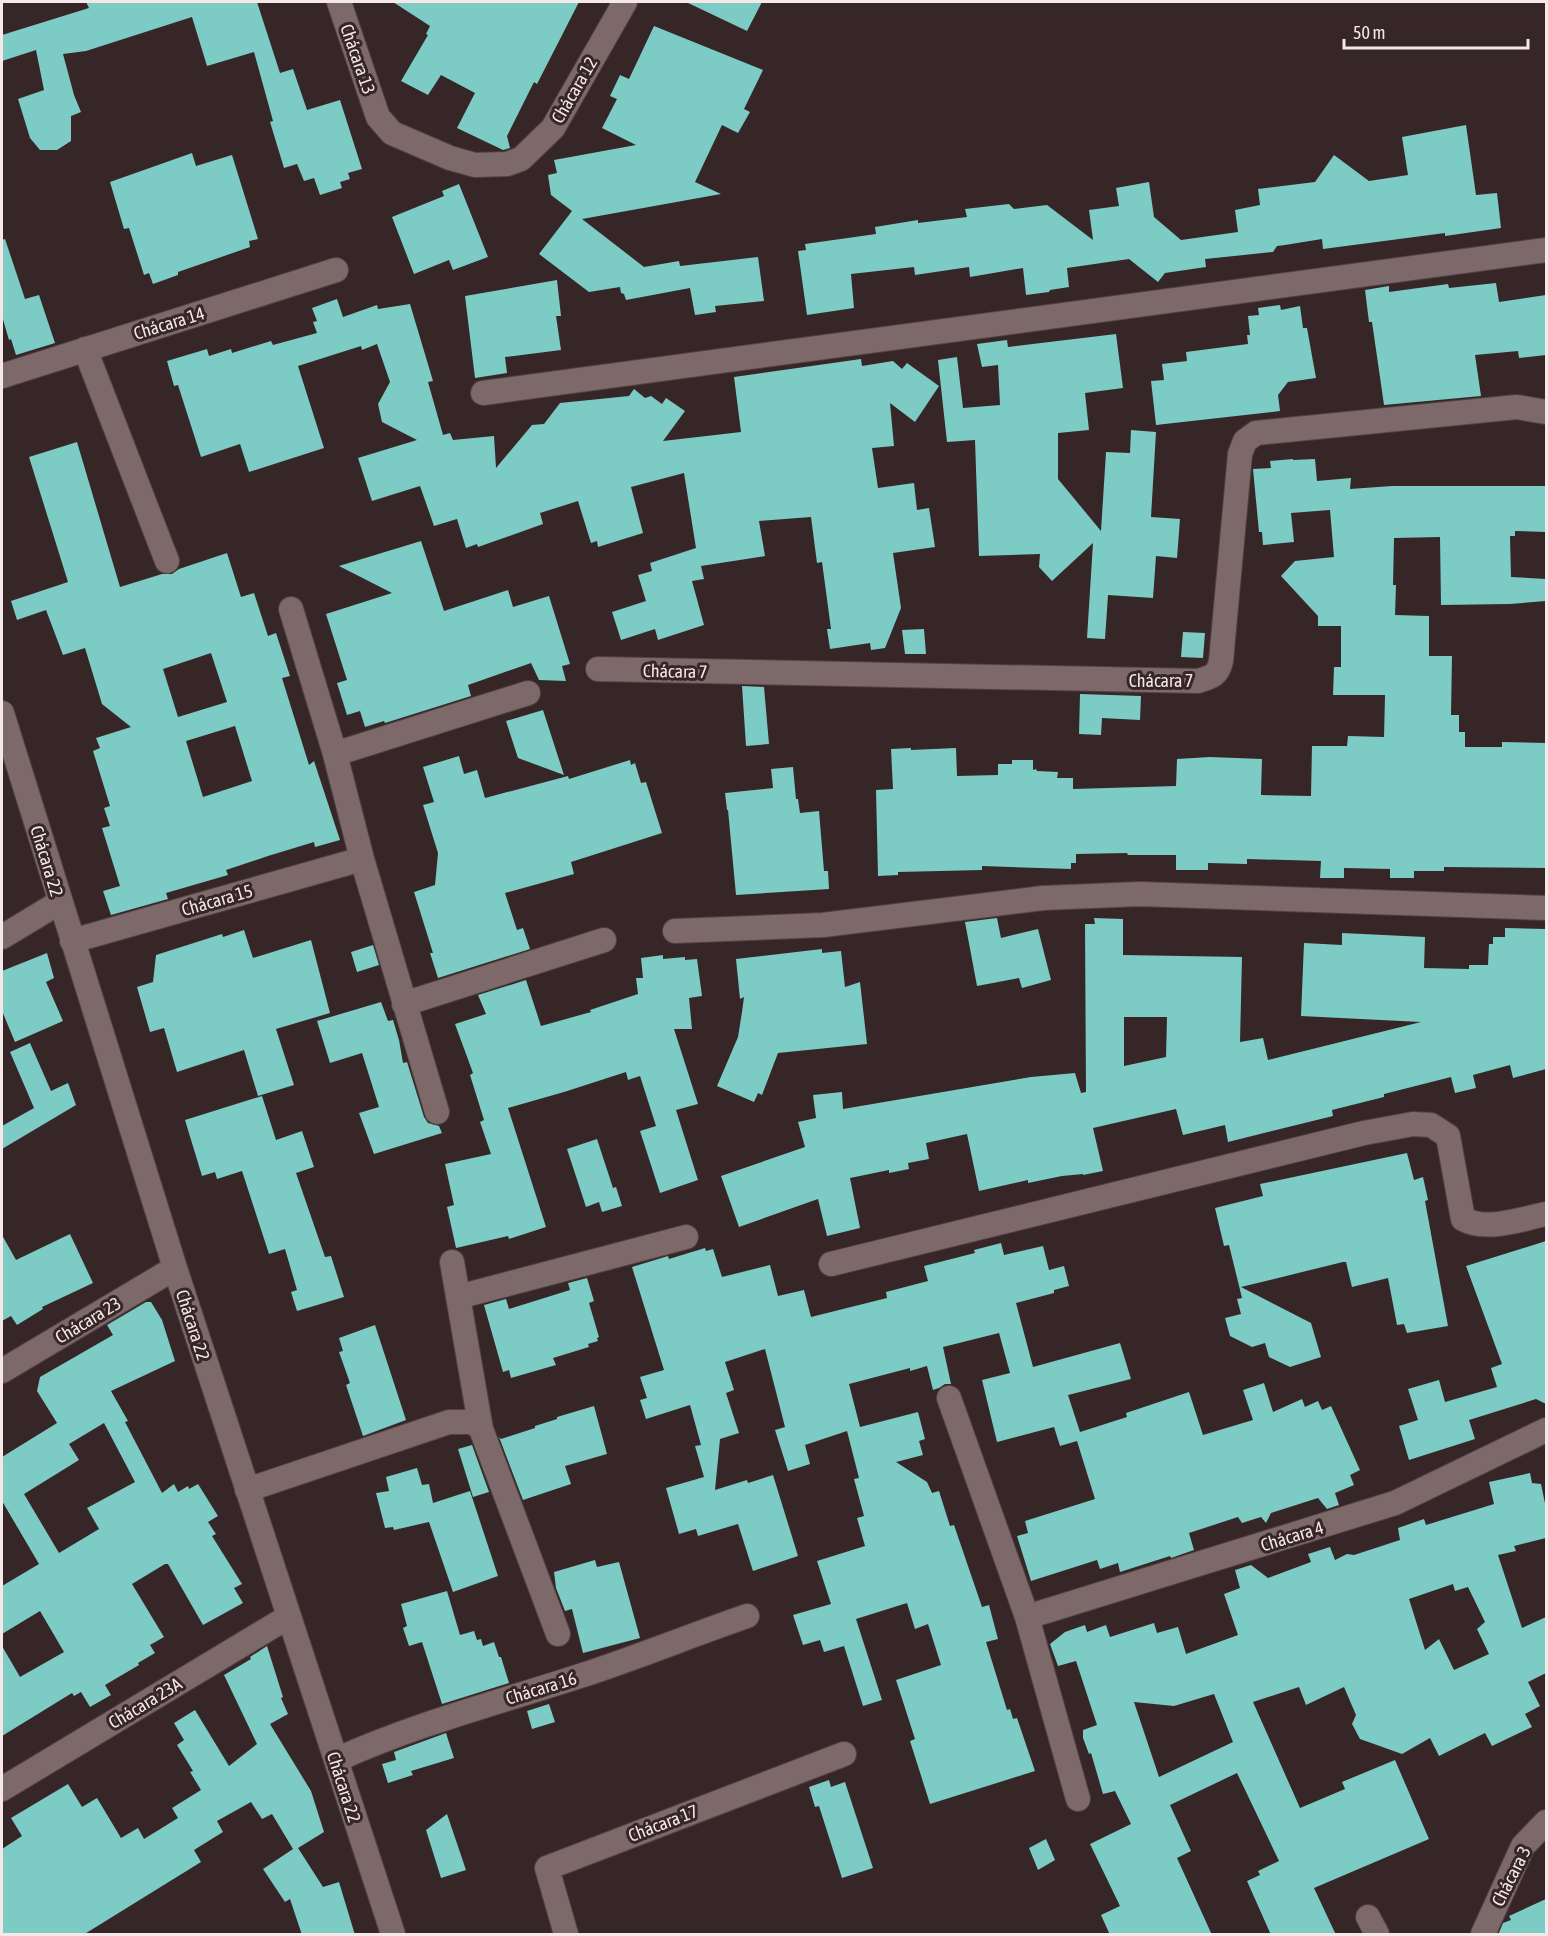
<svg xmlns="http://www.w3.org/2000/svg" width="1548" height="1936" viewBox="0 0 1548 1936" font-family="'Asap Condensed',sans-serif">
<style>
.building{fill:#7ccbc4;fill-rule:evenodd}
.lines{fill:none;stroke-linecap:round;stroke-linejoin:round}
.minor-casing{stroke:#514344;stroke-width:26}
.minor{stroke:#7d696a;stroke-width:24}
.labels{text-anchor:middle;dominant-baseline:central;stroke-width:6;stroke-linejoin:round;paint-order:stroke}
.street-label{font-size:18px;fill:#f4e8e9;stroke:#372627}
</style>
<rect width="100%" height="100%" fill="#372627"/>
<path class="building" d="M86,2H257L280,73L293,69L307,110L340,100L362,169L348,173L350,179L340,182L342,188L320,195L314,178L304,181L297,164L284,168L270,122L273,121L254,52L207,66L192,17L86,51L63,54L74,95L81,112L71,116V141L57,150H40L30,138L18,99L44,90L36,50L2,61V35L89,8Z
M393,2H579L537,84L534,82L507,136L510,148L503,150L457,128L475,93L441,75L428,95L401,81L428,35L426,34L430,26Z
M686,2H762L747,31Z
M654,26L763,70L744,109L750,112L738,133L722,125L695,182L721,194L582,219L644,267L679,261L680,266L758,257L764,301L715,306L716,312L695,315L690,288L626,300L624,294L621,293L620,287L589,292L539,254L572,211L551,195L548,175L557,173L554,160L636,145L602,128L617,99L610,96L620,75L629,79Z
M1466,125L1476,195L1497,193L1501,228L1445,236V233L1323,249L1322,239L1285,245L1277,246L1273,252L1205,259L1206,267L1165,273L1158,282L1129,259L1067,268L1069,287L1050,290L1049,292L1026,295L1023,268L970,277L969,267L915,275L914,267L851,274L854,308L807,315L798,251L806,250L805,244L876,234L875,227L918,220V223L967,217L965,209L1009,204L1014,209L1047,205L1093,240L1089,210L1119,206L1116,188L1149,182L1154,217L1181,240L1238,232L1235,210L1260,205L1258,189L1315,182L1334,155L1369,181L1408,175L1402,137Z
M192,153L196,166L232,155L258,239L249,241L250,247L178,272V275L153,284L149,273L144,275L129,228L124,229L110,182Z
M459,184L488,257L453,270L449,260L414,274L392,217L444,196L442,191Z
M5,239L25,299L39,295L55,343L16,355L11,339L9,340L2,316V240Z
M557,280L561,316H556L561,350L505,357L507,373L475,378L465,296Z
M1496,283L1499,302L1546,295V355L1519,358L1518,351L1475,355L1481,396L1384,405L1372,322H1369L1365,290L1389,286V292L1448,284L1449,288Z
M337,299L343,317L377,305L378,309L410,304L433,381L428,382L443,435L450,433L453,440L494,436L496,468L532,425L544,424L560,403L629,396L634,389L645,398L651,396L662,404L666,398L685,411L663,441L741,432L734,377L861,359L862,366L893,361L902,369L907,363L939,386L915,422L890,403L894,446L872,448L878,488L914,483L917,510L929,508L935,547L893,553L901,608L885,648L871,650L870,643L830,649L827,629H831L822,562L817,563L811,517L759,521L765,556L701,566L704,579L692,581L704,625L658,640L655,629L621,640L612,612L646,601L638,575L652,571L650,563L696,548L684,473L631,487L643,533L598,547L597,541L591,543L578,501L540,513L543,524L478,547L477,544L466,548L457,519L434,526L420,486L372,501L358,458L417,440L382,422L378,404L390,382L377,344L362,350L361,346L298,366L324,448L249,472L240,444L201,457L178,385L174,386L167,361L207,349L209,356L231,349L232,353L271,341L273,345L317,333L313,322L317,321L312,308Z
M1280,305L1281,310L1300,306L1303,328H1307L1316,378L1288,382L1278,395L1280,411L1156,425L1151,381L1164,380L1162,364L1187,361L1186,352L1248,344L1247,335H1250L1248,316L1259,315L1258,308Z
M1116,334L1123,388L1085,393L1089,430L1058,433V479L1101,531L1106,452L1130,453L1131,430L1156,432L1151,517L1180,519L1177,558L1156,556L1153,598L1108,595L1105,639L1087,638L1093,543L1052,581L1039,567L1040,554L979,556L975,440L947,442L938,360L957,357L963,408L1000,405L998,365L982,367L977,344L1007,340L1008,347Z
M77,442L120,587L162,574H172L179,569L227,553L241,597L254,593L268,636L276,633L290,676L282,678L309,765L314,761L340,840L315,847L314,842L268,856L226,870L228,875L166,893L168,899L111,915L103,891L120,886L102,828L110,826L104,808L110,806L93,751L100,748L96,738L131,727L102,704L85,648L63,655L46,610L17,620L11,601L68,582L29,457ZM211,653L227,702L178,717L163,669ZM235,726L252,781L203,797L186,741Z
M1293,459V460L1315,459L1317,481L1351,478L1350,489L1392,486H1546V532L1515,531V536H1510L1511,577L1546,579V601L1510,604L1441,605L1440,537L1394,538L1393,585H1396L1395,615L1429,616V656H1452L1451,715H1459V732H1465V747H1502V742L1546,743V868L1444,867V871H1414V878H1390V869L1344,868V878H1320L1321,861L1247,859V864L1208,863V870H1176V855H1128L1127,853L1076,854V863H1071V869L982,866V870L898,872V875L878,876L876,790L893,789L891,749L911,748V750L956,748L957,776L998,775V764H1012V760H1033V770L1036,769L1037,771L1058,772L1057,778H1073V789L1176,786L1177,759L1210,757L1262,759L1261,795L1311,796L1312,746H1347L1348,736L1384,737L1385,695H1333L1334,667H1341V626H1318V616L1281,576L1295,561L1334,557L1330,510L1291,513L1294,542L1263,545L1262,532H1259L1253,469L1271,468L1270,461Z
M421,541L444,611L508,590L513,607L549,596L570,664L562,666L566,681L539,680L531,663L468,685L471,696L385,723L384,721L365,727L360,711L347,715L337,683L347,680L326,614L392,593L339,566Z
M924,629L926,654H905L902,630Z
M1183,632L1205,633L1203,658L1181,657Z
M742,686L764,687L769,744L746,746Z
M1080,694L1141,696L1140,720L1102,718L1101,735L1079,734Z
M543,710L564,775L518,758L506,721Z
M459,756L464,774L477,770L485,798L568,776L569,779L630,760L631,765L635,763L641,783L646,782L662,833L571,862L574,874L505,893L517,930L523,928L530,949L438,978L430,953H433L414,892L435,885L438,853L423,805L434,802L423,767Z
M793,767L796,799H798L800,813L819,811L824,871H828L829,889L736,895L728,810H727L725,793L773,788L771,769Z
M997,918L1001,938L1038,929L1051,980L1022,988L1019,978L977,986L965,922Z
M1094,918L1123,919V955L1242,957L1240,1042L1263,1038L1268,1060L1421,1022L1301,1016L1304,943L1342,945V933L1425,937L1424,968L1469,969V965H1488L1489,944H1493V937H1505V928L1546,929V1069L1513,1078L1510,1065L1473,1075L1476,1088L1455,1093L1451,1077L1384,1094V1097L1332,1110L1333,1116L1228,1142L1225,1125L1183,1135L1176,1109L1093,1128L1103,1171L1083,1175V1174L1062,1176L1028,1183V1180L979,1191L967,1134L926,1143L929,1159L908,1163L909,1169L889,1173V1170L850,1178L860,1228L827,1236L818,1199L739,1227L721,1176L805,1147L798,1122L816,1118L813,1095L842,1092L843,1109L1031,1077L1075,1073L1081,1093L1086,1092L1085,924H1095ZM1124,1017H1167L1166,1057L1124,1066Z
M244,930L253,958L311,940L330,1013L276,1029L294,1085L258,1096L244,1050L177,1072L164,1028L150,1032L137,987L153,982L156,955L222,934L223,937Z
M373,945L379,965L357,972L351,952Z
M822,949V953L841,951L845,987L860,982L867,1044L778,1053L762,1095L758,1093L754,1102L717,1086L738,1037L742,1012L744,997L740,999L736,959Z
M47,953L54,978L46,982L63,1021L15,1042L2,1011V971Z
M663,955V959L685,957V960L697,959L702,996L689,998L692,1029H674L698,1104L676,1110L698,1180L660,1193L640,1131L656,1126L640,1076L628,1080L626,1072L564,1092L508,1108L546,1227L509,1239L508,1236L456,1248L447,1207L454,1205L445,1164L491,1154L480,1122L484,1120L470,1075L473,1073L455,1024L486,1014L478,995L526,980L541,1026L591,1012L590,1010L638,994L636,978H643L641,958Z
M381,1002L388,1021L393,1020L399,1040L403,1063L407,1062L424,1117L428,1123L439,1126L442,1133L374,1154L359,1113L379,1107L362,1053L330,1063L317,1021Z
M30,1043L51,1091L68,1083L76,1105L2,1149V1126L34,1108L10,1052Z
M262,1096L276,1140L302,1131L314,1167L296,1173L325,1257L331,1256L344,1297L297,1311L291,1292L297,1290L285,1249L269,1254L242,1171L217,1179L215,1172L202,1176L185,1120Z
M597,1139L613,1188L616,1187L622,1206L602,1212L599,1202L586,1207L567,1149Z
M1407,1153L1414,1180L1423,1177L1428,1200L1425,1201L1448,1326L1407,1333L1404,1324L1397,1325L1388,1278L1352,1287L1346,1262H1343L1241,1287L1311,1323L1321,1357L1290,1367L1269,1357L1265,1343L1252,1347L1230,1336L1225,1318L1241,1314L1237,1299L1242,1298L1229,1245L1224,1246L1215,1208L1263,1196L1260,1184Z
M70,1234L93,1283L42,1307L43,1309L17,1325L11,1316L2,1321V1235L16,1260Z
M1546,1241V1404L1536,1399L1469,1420L1475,1439L1409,1460L1399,1426L1418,1420L1408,1389L1439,1380L1445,1402L1497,1387L1491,1368L1502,1364L1466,1266Z
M1001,1243L1004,1255L1043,1246L1049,1270L1064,1266L1069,1286L1054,1290V1293L1016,1303L1033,1367L1120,1343L1131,1379L1068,1395L1080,1432L1127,1417L1126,1413L1189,1392L1203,1435L1253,1420L1243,1390L1264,1383L1273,1412L1302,1399L1305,1407L1318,1401L1322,1410L1331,1406L1360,1470L1350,1475L1354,1485L1335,1493L1339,1505L1327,1509L1318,1498L1271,1513L1266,1523L1261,1517L1242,1523L1238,1517L1189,1533L1194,1550L1171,1558L1170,1556L1120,1572L1118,1563L1100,1569L1097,1560L1031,1581L1017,1536L1028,1533L1025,1521L1095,1499L1077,1441L1060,1446L1054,1427L997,1442L982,1380L1010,1373L999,1333L943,1347L951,1384H945L939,1388L933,1390L927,1366L910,1371V1368L849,1384L860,1427L918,1412L925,1439L919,1441L923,1455L896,1462L927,1482L932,1493L939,1491L950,1526L954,1525L982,1607L989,1605L998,1639L986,1642L1007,1710L1010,1709L1013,1719L1017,1718L1035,1771L930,1804L910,1741L915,1739L896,1680L941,1665L928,1624L915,1629L907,1603L856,1619L882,1700L863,1706L844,1646L824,1652L820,1640L803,1645L793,1615L831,1604L817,1561L865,1546L857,1518L864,1516L854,1479L859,1478L847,1431L805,1445L810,1464L788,1471L775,1430L785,1427L765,1349L725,1362L734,1390L726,1393L739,1433L720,1439L715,1490L747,1480L748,1483L773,1475L798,1556L753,1571L738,1524L698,1536L696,1529L679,1534L666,1488L704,1477L695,1446L701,1445L690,1405L646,1419L640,1400L647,1398L640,1377L664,1370L632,1267L668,1256L669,1259L705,1248L706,1251L713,1249L722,1277L770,1265L778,1296L804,1290L811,1317L887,1298L886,1292L928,1281L924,1266L975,1253L974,1250Z
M587,1278L594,1301L589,1303L599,1337L597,1338L598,1341L588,1344L589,1347L553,1358L556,1365L511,1378L509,1370L503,1372L484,1305L506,1299L509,1309L570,1290L568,1283Z
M146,1302H151L162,1320L175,1361L111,1391L128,1421L125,1422L162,1493L174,1484L178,1492L188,1486L189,1489L198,1484L218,1516L208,1522L216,1534L212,1536L242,1584L234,1588L243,1603L203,1625L168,1564H165L132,1584L164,1637L150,1645L155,1653L138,1663L139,1665L105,1685L111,1695L90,1707L81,1692L74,1696L72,1693L2,1736V1646L20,1677L64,1652L40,1611L2,1634V1586L39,1564L2,1501V1457L57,1423L37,1391L40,1377L113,1335L107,1325ZM104,1423L135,1482L87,1508L99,1529L59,1553L24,1494L79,1460L69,1444Z
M375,1325L406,1420L363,1436L346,1385L350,1383L339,1352L343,1351L339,1338Z
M594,1406L607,1454L565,1466L571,1484L523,1500L499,1437L501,1439L535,1428V1426L557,1419V1417Z
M472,1445L489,1492L473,1497L458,1449Z
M417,1468L422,1485L429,1484L433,1503L470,1491L498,1576L453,1592L429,1522L394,1530L393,1527L385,1528L376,1493L389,1491L386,1477Z
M1530,1473L1532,1483L1541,1484L1546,1508V1538L1514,1546L1516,1551L1498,1555L1522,1628L1546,1617V1673L1528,1682L1540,1706L1525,1714L1532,1727L1492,1746L1485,1733L1439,1756L1430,1738L1402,1754L1360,1739L1352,1724L1356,1715L1344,1687L1306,1705L1299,1687L1253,1702L1300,1808L1345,1789L1342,1782L1395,1760L1429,1839L1314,1888L1336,1935H1271L1247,1881L1260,1875L1258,1871L1279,1861L1237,1773L1170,1805L1191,1851L1177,1858L1212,1935H1110L1101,1915L1120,1906L1090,1844L1131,1824L1115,1791L1103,1794L1091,1753L1089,1754L1083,1738V1730L1097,1725L1076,1661L1058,1666L1050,1644L1065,1632L1085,1625L1087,1632L1106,1625L1110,1637L1154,1623L1157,1633L1178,1627L1186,1654L1238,1635L1224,1594L1240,1588L1235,1570L1251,1565L1268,1578L1311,1562L1308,1554L1330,1547L1335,1560L1347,1554L1354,1555L1400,1540L1398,1528L1424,1519L1426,1525L1494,1504L1489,1482ZM1453,1584L1455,1591L1468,1587L1485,1622L1477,1629L1489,1654L1454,1670L1439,1639L1425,1650L1409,1599ZM1214,1694L1233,1742L1159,1777L1134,1702L1174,1706Z
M595,1560L597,1567L619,1562L640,1638L583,1653L572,1609L565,1611L556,1588L554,1572Z
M447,1591L460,1635L474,1631L477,1640L481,1639L483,1646L494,1642L499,1657H501L509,1683L442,1704L422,1642L409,1646L403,1628L407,1626L401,1604Z
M267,1646L283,1697L281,1698L288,1714L270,1724L311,1791L324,1832L298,1848L323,1887L339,1882L355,1935H302L290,1899L285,1902L263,1869L293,1849L272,1814L262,1819L251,1802L217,1821L223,1832L194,1850L201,1862L83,1935H2V1849L22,1836L11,1818L68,1784L82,1807L97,1798L121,1838L138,1828L144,1839L178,1818L172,1808L201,1790L190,1772L193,1771L177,1745L184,1740L174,1723L195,1710L229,1766L257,1744L224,1675L251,1659L250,1657Z
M549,1704L555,1722L532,1729L527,1711Z
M446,1733L454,1758L411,1771L413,1775L388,1783L382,1764L396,1760L394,1752Z
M829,1780L831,1787L845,1782L873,1868L842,1878L819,1806L815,1807L809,1787Z
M447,1814L466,1870L441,1878L426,1830Z
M1046,1839L1055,1860L1038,1870L1029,1848Z
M1546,1899V1935H1498L1503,1923L1511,1920L1509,1916Z"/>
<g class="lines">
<defs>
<path id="minor" d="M339,2L378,117L392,133L450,158L475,165L507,164L521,159L553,128L625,2
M85,349L167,561
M2,376L336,270
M483,393L1546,250
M598,669L1198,681C1212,677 1218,675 1221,661L1240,454L1245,441L1256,433L1517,407L1546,412
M2,713L175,1268L393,1934
M335,754L528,693
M362,859L437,1112
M675,931L823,925L1043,898L1140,894L1546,908
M2,937L60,902
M72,941L362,859L335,754L291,609
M404,1004L604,940
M452,1262L481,1429
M831,1264L1364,1133L1413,1124L1431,1125L1448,1136L1463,1219C1487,1232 1521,1219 1546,1214
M458,1297L686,1237
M2,1371L175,1268
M949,1398L1027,1617
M247,1490L449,1422H473L481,1429L558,1634
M336,1760C415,1724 500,1702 583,1675C638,1657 692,1635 747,1616
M2,1789L288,1617
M1078,1799L1027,1617L1395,1503L1546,1430
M1368,1917L1377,1934
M566,1934L547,1868L844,1754
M1483,1934L1523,1846L1546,1822"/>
</defs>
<use href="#minor" class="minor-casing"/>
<use href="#minor" class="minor"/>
</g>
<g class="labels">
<g class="street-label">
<text transform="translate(358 59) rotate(71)">Chácara 13</text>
<text transform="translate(574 90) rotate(-60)">Chácara 12</text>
<text transform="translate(169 323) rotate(-17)">Chácara 14</text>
<text transform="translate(675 671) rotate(1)">Chácara 7</text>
<text x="1161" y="680">Chácara 7</text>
<text transform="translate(47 861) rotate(73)">Chácara 22</text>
<text transform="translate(217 900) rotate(-16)">Chácara 15</text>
<text transform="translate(88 1320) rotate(-31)">Chácara 23</text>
<text transform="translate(193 1325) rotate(72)">Chácara 22</text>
<text transform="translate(1292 1536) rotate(-17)">Chácara 4</text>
<text transform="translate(541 1688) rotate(-17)">Chácara 16</text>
<text transform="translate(145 1703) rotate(-31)">Chácara 23A</text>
<text transform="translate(344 1787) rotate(72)">Chácara 22</text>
<text transform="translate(663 1823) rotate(-21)">Chácara 17</text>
<text transform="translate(1511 1876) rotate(-63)">Chácara 3</text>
</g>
</g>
<rect width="1548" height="1936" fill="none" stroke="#f4e8e9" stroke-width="6"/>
<path d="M1344 39v9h184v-9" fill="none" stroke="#f4e8e9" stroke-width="3"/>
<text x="1353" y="39" font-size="18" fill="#f4e8e9" stroke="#372627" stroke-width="4.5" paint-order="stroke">50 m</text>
</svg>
